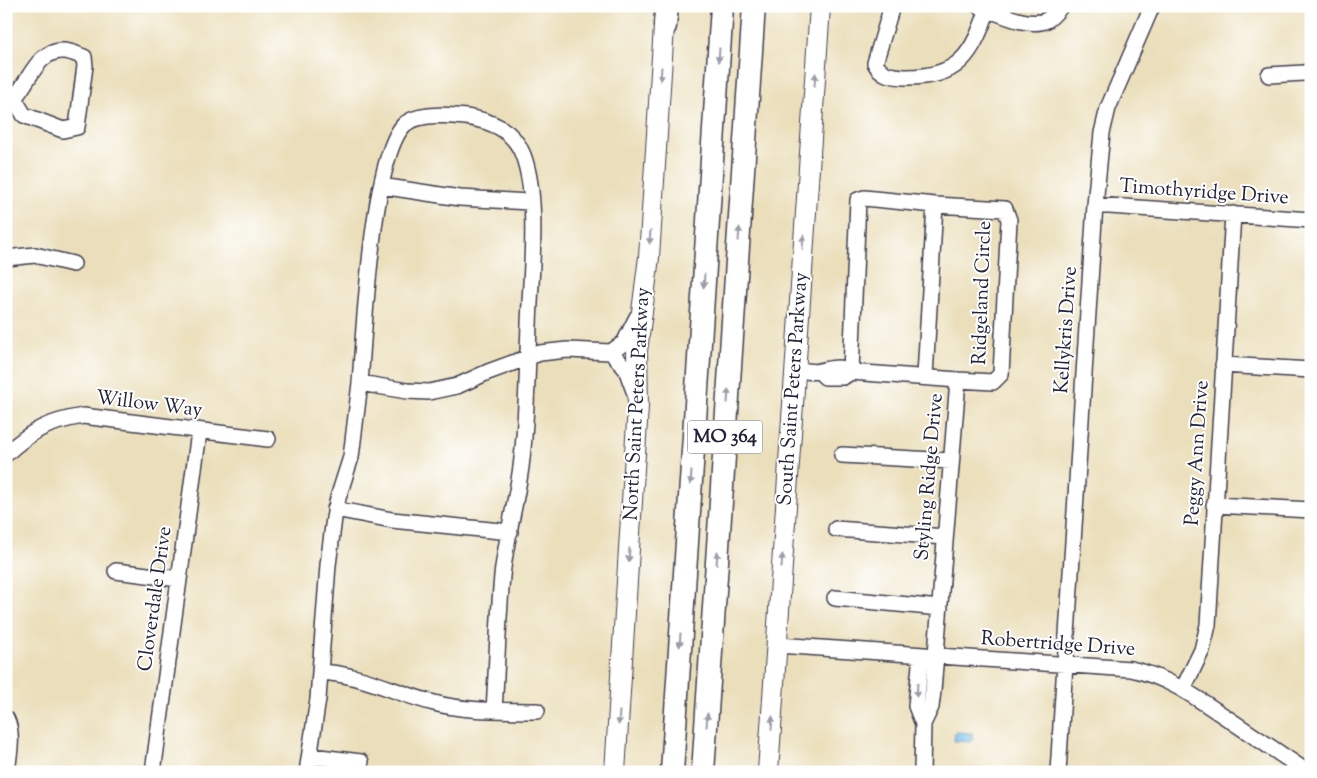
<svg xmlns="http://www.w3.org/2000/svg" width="1317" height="778" viewBox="0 0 1317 778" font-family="'Sorts Mill Goudy',serif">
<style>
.water{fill:#6fb9e7;stroke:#486e91}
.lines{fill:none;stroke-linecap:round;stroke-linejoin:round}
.minor-casing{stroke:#403e4e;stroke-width:18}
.major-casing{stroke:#403e4e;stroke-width:22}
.highway-casing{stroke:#403e4e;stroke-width:25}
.minor{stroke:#fff;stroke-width:15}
.major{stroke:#fff;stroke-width:20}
.highway{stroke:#fff;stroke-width:22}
.oneway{fill:#9c9ca7}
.labels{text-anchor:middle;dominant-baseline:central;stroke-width:4;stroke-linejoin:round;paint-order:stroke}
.shield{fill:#fff;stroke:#646476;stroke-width:1}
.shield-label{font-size:19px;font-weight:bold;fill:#22223b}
.street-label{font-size:20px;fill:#22223b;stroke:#fff}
</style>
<rect width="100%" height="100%" fill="#fff"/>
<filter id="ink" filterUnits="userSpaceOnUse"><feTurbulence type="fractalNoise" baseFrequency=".02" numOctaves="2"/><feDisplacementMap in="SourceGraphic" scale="10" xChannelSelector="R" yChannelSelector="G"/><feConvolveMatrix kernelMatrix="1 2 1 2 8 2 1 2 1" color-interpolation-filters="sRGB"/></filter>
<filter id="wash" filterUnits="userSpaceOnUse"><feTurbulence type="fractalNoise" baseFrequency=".0096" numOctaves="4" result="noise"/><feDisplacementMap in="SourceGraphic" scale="20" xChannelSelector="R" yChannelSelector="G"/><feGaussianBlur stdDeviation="1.12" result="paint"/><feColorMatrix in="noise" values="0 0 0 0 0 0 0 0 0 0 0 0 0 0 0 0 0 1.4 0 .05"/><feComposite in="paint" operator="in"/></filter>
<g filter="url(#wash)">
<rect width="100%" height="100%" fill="#ebdfbb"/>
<path class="water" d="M955,732L972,733L973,740L971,742L954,741Z"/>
</g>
<g filter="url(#ink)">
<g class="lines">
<defs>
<path id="minor" d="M892,6L875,63C881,75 891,76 904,77C960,78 972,55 989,6
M979,6C997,12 1028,29 1047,20C1052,17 1057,11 1061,6
M1269,75L1304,73L1311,71
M6,97L14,98C29,83 37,49 64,51C70,51 78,55 84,57L85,66L77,127L63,130L24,115L14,98
M381,186L460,198L530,202
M1095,205L1311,220
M6,258L35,255L73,264
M611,352L626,369L634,391
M1223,365L1311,370
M795,370C802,370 813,373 820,371C831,368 840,366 851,372L958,380L933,691L931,707L923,724
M819,371L825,377H843L851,372L858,200L864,198L935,205L1005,209L1009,220L1001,374L993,382L958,380
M925,376L935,205
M360,383C364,333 372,154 405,124C419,113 450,115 466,117C491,121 513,129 523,155C538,195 532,261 530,303C527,357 528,413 521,467C516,503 506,539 502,576C498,620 497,666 494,710
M6,454C32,430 48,422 83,416L268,439
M842,455L951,461
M1214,505L1311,510
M335,509L392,520L510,532
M836,529L945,537
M116,571L179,579
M835,598L940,608
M777,645L1131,669C1169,677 1198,699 1230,720C1255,737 1281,754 1307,772
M921,655L916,706L923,724L922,772
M320,672C361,674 395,693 434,703C467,712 503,710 537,711
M1183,689L1202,650L1208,625L1233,214
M6,718C14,734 9,754 7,772
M311,756L361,762
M153,772L199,432
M307,772L318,699L328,565L334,518L338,498L351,457L360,383L407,391L429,392L457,386L488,372L540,353L567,350L611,352L624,343L637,317
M1058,772L1095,205L1102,133L1108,108L1152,6"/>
<path id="major" d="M615,772L638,406L637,351L649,257L665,11
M768,772L820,6"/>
<path id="highway" d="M665,26L667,6
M672,772L722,6
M703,772L754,6"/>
</defs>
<use href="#minor" class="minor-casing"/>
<use href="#major" class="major-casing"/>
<use href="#highway" class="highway-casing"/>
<use href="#minor" class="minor"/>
<use href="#major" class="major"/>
<use href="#highway" class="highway"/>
</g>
<defs><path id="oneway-solid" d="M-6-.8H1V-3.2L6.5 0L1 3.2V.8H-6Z" transform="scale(1.25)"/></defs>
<g class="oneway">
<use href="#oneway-solid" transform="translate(719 55) rotate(94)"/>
<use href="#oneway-solid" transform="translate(661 74) rotate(94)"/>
<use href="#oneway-solid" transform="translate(815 80) rotate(-85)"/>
<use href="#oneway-solid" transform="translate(739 234) rotate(-86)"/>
<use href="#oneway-solid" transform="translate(650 237) rotate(94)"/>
<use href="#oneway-solid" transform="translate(803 242) rotate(-86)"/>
<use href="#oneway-solid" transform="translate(704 281) rotate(94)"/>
<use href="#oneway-solid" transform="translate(728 396) rotate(-86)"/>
<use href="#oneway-solid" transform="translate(691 478) rotate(94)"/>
<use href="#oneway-solid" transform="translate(629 555) rotate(94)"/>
<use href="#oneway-solid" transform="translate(717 558) rotate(-86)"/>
<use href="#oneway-solid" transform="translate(782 561) rotate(-86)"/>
<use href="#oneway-solid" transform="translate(680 640) rotate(94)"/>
<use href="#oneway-solid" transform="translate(917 690) rotate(95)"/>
<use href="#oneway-solid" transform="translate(619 718) rotate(94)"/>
<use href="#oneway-solid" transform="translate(707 720) rotate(-86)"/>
<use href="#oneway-solid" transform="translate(772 723) rotate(-86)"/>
</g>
</g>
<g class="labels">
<rect class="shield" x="687.5" y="420.5" width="75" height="33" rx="4"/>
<g class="shield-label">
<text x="725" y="437">MO 364</text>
</g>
<g class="street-label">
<text transform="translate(1204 193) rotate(4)">Timothyridge Drive</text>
<text transform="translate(983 293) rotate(-88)">Ridgeland Circle</text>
<text transform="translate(1067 330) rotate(-86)">Kellykris Drive</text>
<text transform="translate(794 389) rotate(-86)">South Saint Peters Parkway</text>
<text transform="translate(638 404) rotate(-87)">North Saint Peters Parkway</text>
<text transform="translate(149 405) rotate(7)">Willow Way</text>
<text transform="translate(1198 453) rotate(-86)">Peggy Ann Drive</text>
<text transform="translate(930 477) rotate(-85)">Styling Ridge Drive</text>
<text transform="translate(156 599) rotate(-82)">Cloverdale Drive</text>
<text transform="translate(1058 645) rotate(4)">Robertridge Drive</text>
</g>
</g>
<rect width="1317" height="778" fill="none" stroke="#fff" stroke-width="25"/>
</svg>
